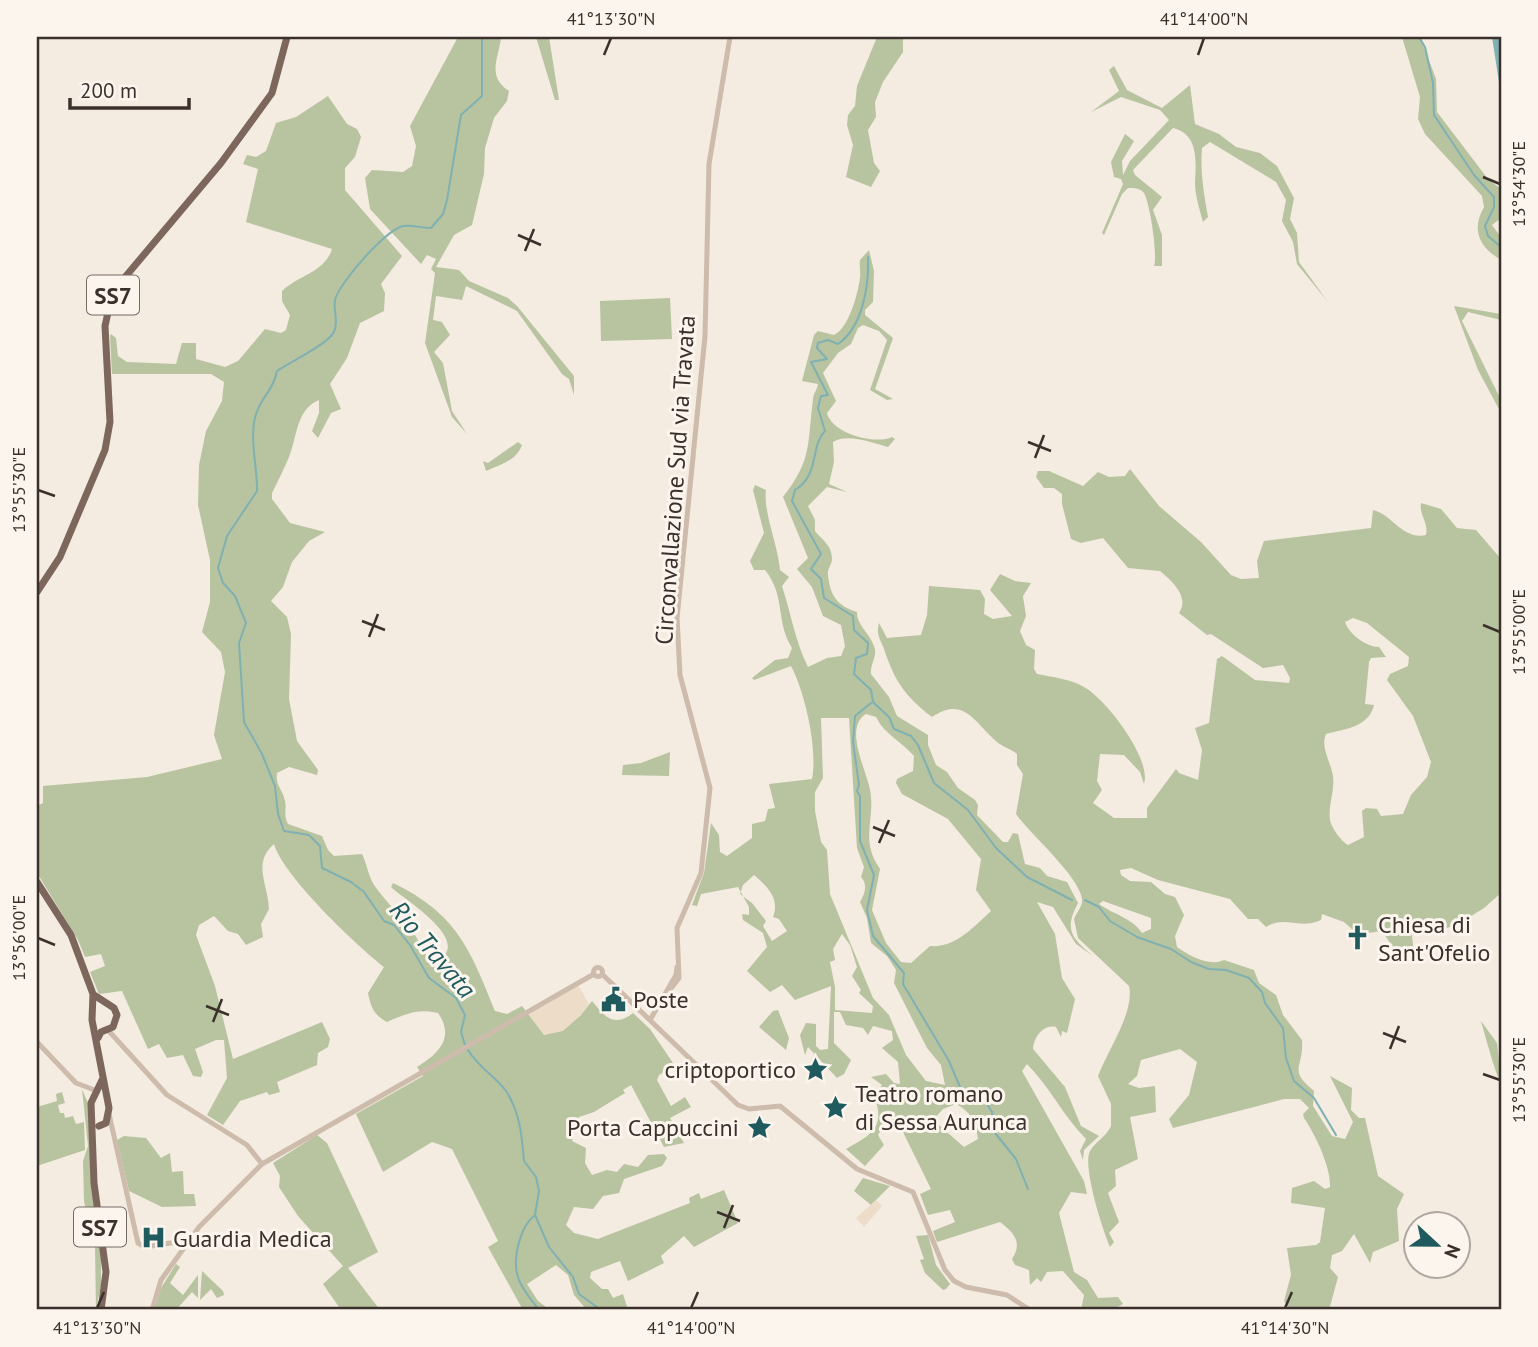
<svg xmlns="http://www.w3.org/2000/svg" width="1538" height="1347" viewBox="0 0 1538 1347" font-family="'PT Sans',sans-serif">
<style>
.green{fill:#b8c4a0;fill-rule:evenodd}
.plaza{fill:#ecdcc8}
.water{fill:#7fb0b2}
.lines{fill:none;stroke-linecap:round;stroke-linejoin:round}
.stream{stroke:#7fb0b2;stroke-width:2}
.minor{stroke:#cdbbac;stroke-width:5}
.major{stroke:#7d675c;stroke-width:7}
.ticks{fill:none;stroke:#3b302b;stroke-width:2.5}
.labels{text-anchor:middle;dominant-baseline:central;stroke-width:6;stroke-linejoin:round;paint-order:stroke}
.shield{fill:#fbf5ee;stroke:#756b66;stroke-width:2}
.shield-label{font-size:23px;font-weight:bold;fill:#3b302b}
.street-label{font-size:24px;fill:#3b302b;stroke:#fbf5ee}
.poi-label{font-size:24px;fill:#3b302b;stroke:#fbf5ee;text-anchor:start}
.water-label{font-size:26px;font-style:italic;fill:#1f5a5e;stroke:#fbf5ee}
.neatline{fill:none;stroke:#3b302b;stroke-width:2.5}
.ticks-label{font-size:18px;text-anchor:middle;fill:#3b302b}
</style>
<rect width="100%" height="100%" fill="#f4ebe1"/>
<path class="green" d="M458,37H501C499,58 486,76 509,91L507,101L494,118L485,148L484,174L472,225L454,235L436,267L459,270L469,281L508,298L517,306L574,376V395L569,379L562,374L517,311L466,286L462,300L436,296L433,320L442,322L450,335L434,352L443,363L452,411L467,434L452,417L425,343L435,273L431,269L436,259L427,255L421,264L370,209L365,178L372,170L403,172L412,166L416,146L410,126Z
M536,37H549L559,100H555Z
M877,37H903V52L883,82L875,102L876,117L868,130L874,163L880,171L871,187L846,177L853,145L847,125L848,115L855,106L857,86Z
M1402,37H1420L1436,79L1437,112L1488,179L1501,189V218L1492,225L1501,237V260C1479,247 1471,230 1484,207L1482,196L1425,134L1418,119L1420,97Z
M1114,66L1127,90L1162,108L1190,85L1195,124L1219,134L1236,147L1260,153L1277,166L1294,198L1290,219L1297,233L1299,262L1328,302L1297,264L1293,242L1282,221L1286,200L1276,182L1210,142L1202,148C1200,172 1204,194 1208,217L1203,222C1200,211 1195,195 1195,183C1196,162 1199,134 1173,128L1133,170L1135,175L1162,197L1153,210L1162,235V266H1154C1158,256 1150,203 1144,193C1140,188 1134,188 1128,188L1122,194L1104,235L1102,233L1123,184L1121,179L1114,177L1111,162L1125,134L1134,141L1122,161L1123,175L1130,161L1169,120L1160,110L1121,97L1091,112L1119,91L1109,70Z
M328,96L347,124L357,129L361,137L355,157L345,168V190L402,256L381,284L385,293L384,311L360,323L347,358L330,384L341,409L331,413L318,438L312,431L319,413V400C296,409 297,438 289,457C284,469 278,481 272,493V499L290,523L325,532L309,541L292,562L283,587L271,601L287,617L291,634L289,699L297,741L318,770L317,775L289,767L277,773C275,785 283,790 285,801C287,809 283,815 288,824L322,836L328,850L334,856L362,854C367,864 368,875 374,885C394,913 413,925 427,957L436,961C476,942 403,899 391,887L393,883C457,914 470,949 495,1011L507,1014L522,1006L545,1035L580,1016L592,1001C605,1017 614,1028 633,1013L650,1029L675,1066L659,1075L657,1080L671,1106L685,1097L691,1107L670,1118L684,1143L664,1147L631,1085L623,1090L625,1093L594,1112L579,1117L572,1141L586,1148L585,1163L592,1175L607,1170L617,1172L624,1164L638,1167L648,1155L664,1154L667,1158L662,1166L624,1179L619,1193L603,1196L593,1209L574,1207L566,1225L574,1233L598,1239L690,1203L689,1198L699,1193L701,1199L724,1190L738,1223L694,1247L684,1236L661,1256L664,1263L628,1281L620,1261L591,1272L590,1278L602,1289H608L613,1298L623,1294L628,1310H587L574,1295L568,1275L556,1265L527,1284L538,1301L550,1310H523L488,1247L498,1241L452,1149L432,1142L383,1172L356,1114L423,1076L417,1067C439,1054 455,1037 438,1013C417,1008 406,1014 387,1022C374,1015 371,1008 368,993L384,967C357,946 283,876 274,844C252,863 268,884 269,909L261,924L263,937L246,945L238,934L228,931L214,916L199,925L196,935L215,986L233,1059L322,1022L330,1039L328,1047L318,1053L317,1065L277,1082L280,1092L269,1095L267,1092L240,1101L223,1125L207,1115L227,1078L224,1040H216L195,1049L203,1072L201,1077L193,1076L183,1055L167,1058L159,1044L148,1049L122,991L99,994L90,972L105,966L101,954L85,957L78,940L37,873V806L43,803V786L147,777L222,759L214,735L225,672L221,652L202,632L210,602V560L198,505L199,465L206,431L222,401L224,382L211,374H112L110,336L111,334L116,338L118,356L127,362L176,364L182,343H196V359L225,367L238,361L265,329L281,333L286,330L290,315L282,301V291C299,275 325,272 332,249L246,222L258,169L243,164L247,155L256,157L266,151L276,123L296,117Z
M869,250L874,271L873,302L865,310V315L893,338L875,389L893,399L887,400L870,390L887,340L879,331L863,325L858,328L851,344L838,353L823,373L836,401L827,413C832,434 876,445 892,437L895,439L888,447C872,443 848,433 833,442L834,462L829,484L847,492L827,487L808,506L815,520V531C822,540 832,545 832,559C832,564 827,569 828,575C830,595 837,606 857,612C856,624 870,634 874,646C878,656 870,664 871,674L889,697L897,716L928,735V745L936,765L947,772L958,788L975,800L978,805L977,815L1003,842H1008L1013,833L1018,834L1025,864L1040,868L1047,876L1067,882L1078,903C1064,930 1071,937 1093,956L1076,944L1053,907L1037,902L1055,934L1062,978L1075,999L1067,1033L1062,1031L1061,1037L1056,1027C1043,1024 1034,1037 1033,1049L1065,1087L1081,1126L1099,1136L1084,1150L1083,1160L1080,1151L1086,1139C1063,1116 1050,1087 1027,1064L1022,1071L1084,1181L1087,1194L1071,1192L1059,1213L1074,1272L1087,1280L1098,1298L1118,1297L1123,1304L1112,1310H1081L1084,1295L1063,1271L1047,1272L1041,1282L1037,1278L1030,1285L1029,1270L1015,1265L1012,1259C1023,1242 1014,1233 1000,1222L937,1242L933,1231L955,1222L950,1210L928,1215L920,1194L931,1189L900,1126L885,1123L878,1135L884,1145L865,1166L846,1149C869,1136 887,1128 874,1096L882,1085L871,1077L886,1074L894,1083L900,1084L898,1062L882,1048L893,1040L892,1031L873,1026L868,1035L863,1028L846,1025L840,1012H834V1043L851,1060L844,1074L837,1078L808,1047L805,1055L800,1035L806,1023L816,1024V1046L820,1050L828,1049L831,986L795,1000L782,985L770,992L747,971L767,947L763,933L743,920L742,914L749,915V907L738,887L701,894L697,906L692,905L704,873L711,823L719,835L720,852L727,856L752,838V824L765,821L768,809L775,808L769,784L812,779C818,750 805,692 791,666L754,680L752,678L775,660L788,658L792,648C775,620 786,596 765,570H754L750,561L764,533L753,490L755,485L766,490C763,512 778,545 780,570L789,577L782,586C791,613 795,641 808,667L827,658L841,656L845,646L841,625L823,616L812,587L797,569L808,558L783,497C813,459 807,443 813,400C813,393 817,391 818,384L802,381L814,335L818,331L834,335C849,328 858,293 860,278C861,272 859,266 860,260ZM866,714L876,717C884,734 901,741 914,756L913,771L897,779L896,783L902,794L948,819L981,859L976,890L991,911C973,927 956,948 930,946L911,963L901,962L886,943L872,910L880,869C859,839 876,820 870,790C867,771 843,728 866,714ZM821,718H849L857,848L864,867L861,877C868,885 865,893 860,902L867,918L871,943L887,956L896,970L894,983L927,1048L941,1065L945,1085L926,1081L906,1055L889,1015L873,998L830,894L827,850L821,842L815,811V792L823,778ZM754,875C768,887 780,899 773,917L779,919L787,931L772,941L763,926L766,921L752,903L740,894L743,885ZM842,934L850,945L857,967L852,976L861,990L859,993L873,1006L872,1013L835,1010V987L830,962L835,960L833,949ZM956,1104C971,1112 976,1122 978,1139L964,1147L933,1120L943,1109Z
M670,298L672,339L601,341L600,301Z
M1454,306L1501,314V320L1468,312L1462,321L1501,400V413L1478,370Z
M518,442L522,445C516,461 500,465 486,471L483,461L488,463Z
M1130,469L1159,506L1201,542L1231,575L1241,579L1259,578L1257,561L1264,541L1371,528L1373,510C1392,514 1402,540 1426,535C1429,523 1419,515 1421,503L1441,509L1457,528L1476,530L1501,559V893L1484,908L1457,925L1447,928H1411L1415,961L1401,959L1382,931L1368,933L1356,926L1353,930L1344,922L1322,914L1321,920C1298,930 1285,915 1266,927L1258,919H1248L1230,899L1158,880L1131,868L1120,870L1121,875L1130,881L1151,882L1165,894L1175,897L1184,915L1175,936L1177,947C1190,956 1209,967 1224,960L1254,970L1259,983L1276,995L1283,1015L1302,1040C1304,1069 1287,1069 1314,1091L1313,1106L1332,1136L1345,1139L1353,1122L1330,1076L1352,1088L1351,1110L1359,1118H1365L1378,1176L1404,1194L1397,1209L1399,1241L1373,1252L1370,1263L1354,1234L1342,1251L1332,1255L1330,1268L1338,1277L1329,1310H1290L1284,1301L1291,1275L1287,1248L1316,1245L1320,1242L1325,1208L1291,1203L1292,1188L1314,1181L1325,1189L1330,1187C1331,1167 1315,1134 1304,1118L1303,1114L1309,1108L1300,1099H1284L1173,1128L1169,1119L1189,1095L1197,1062L1180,1049L1141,1060L1137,1076L1128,1084L1139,1088L1155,1086L1156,1112L1130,1117L1138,1159L1115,1170L1116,1186L1108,1193L1119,1222L1109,1233L1114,1242L1110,1247C1103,1231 1082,1166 1090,1151C1096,1141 1106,1137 1111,1126V1104L1098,1076C1108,1050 1135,1011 1129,986L1078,938L1074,919C1076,913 1083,906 1082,899C1079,876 1031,835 1016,814L1023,774L1017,765V754C1011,749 1003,747 997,742C975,723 964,695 932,717C905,696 895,682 884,649C880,638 876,636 879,623L887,638L921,635L927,615L929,586L980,590L985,599L984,614L993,619L1012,616L990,590L1000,574L1015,581L1031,583L1023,596L1026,616L1020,631L1026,645L1035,650L1034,669L1037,674C1052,677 1071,679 1084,687C1106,699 1152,759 1144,784L1140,772L1124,755L1100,754L1097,781L1102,790L1093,803L1114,818H1147V808L1176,769L1179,773L1198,780L1202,750L1195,728L1209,723L1217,659L1222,656L1255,680L1289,683L1290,678L1283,665L1263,668L1211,634L1207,635L1179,613C1190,597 1172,581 1160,571L1128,568L1103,538L1081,543L1071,539L1062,504V494L1054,488H1044L1036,477L1038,471H1049L1083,486L1098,472L1109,477L1125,476ZM1353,618L1367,623L1409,657L1408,666L1390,674L1387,680L1413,716L1431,762L1427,777L1411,795L1403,814L1381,816L1377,809L1366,808L1362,811L1364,837L1348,845C1341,841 1331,827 1330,820C1328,805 1335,790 1333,776C1331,762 1320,748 1326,734C1345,729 1369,727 1374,705L1365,704L1369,662L1371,658L1386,657L1379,647C1366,647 1349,634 1345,622ZM1103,901L1151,918V929L1142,933C1132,918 1113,914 1099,904Z
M670,752L669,776L622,775L623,765L641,763Z
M778,1010L789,1038L786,1050L759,1027L773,1011Z
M1481,1021L1497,1043L1501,1083C1497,1079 1484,1032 1481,1021Z
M82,1089L90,1108L92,1191L101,1249V1285L96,1310L95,1248L84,1201L83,1161L88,1146Z
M62,1092L65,1103L58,1105L60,1113H64L65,1118L73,1116L76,1124L84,1122L85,1150L37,1166V1107L57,1101L56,1094Z
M317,1135L327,1143L378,1252L348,1268L380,1310H341L323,1284L343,1266L298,1216L279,1187L280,1176L273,1163Z
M124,1136L146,1138L161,1158L170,1153L172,1172L183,1171L184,1194H194L196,1206L162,1207L129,1191L117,1140Z
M863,1178L890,1186L871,1205L854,1191Z
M928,1235L936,1265L950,1284L946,1289L943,1290L925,1273L920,1260L924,1259L916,1236Z
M176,1264L180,1267L170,1283L183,1295L198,1275V1298L192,1292L176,1310L155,1307L161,1288Z
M202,1271L223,1291L224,1295L217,1298L211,1289L200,1300Z"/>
<path class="plaza" d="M578,985L589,1004L580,1016L563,1031L544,1035L528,1014Z
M876,1200L882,1206L864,1227L856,1218Z"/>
<path class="water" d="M1492,37H1501V95Z"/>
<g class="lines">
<path class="stream" d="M1419,37L1425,47L1433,83L1434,115L1474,175L1494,197V207L1485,226L1488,236L1501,247
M868,257C869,285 863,327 838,344L828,340L818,343L817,348L827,359L811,362L828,395L821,396L818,408L825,431C810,446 820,475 795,490L792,501L821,554L811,569L821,579L824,598L853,616L854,630L868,643L867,654L856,658L854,674L871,690L873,702L889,717L894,729L911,736L918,745L934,783L968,810L996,848L1027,877L1072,900
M871,703L855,716L853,742L859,785L857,791L860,796V841L874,875L867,910L873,936L904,973L903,984L949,1061L960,1087L987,1104L992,1112L995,1133L1016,1159L1028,1189
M1085,900L1099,907L1110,921L1137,937L1171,949L1191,962L1209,969L1226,970L1249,978L1262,992L1265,1003L1283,1028L1286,1058L1294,1081L1314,1098L1336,1135
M465,1045L461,1032L465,1015L456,998L429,978L410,945L394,925L384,921L364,892L351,882L322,868L320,846L309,835L284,831L278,814L275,786L262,754L244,722L239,643L246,623L235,596L223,583L218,568L227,536L257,491C258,468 247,432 258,409C264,395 274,388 277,371C290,362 328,344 334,332C339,321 333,311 335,300C339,283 387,228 404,226C412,225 422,228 431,228L443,214L447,200L461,115L482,96V37
M468,1050C477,1066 495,1076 506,1091C520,1112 522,1137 524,1161L536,1177L539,1191L535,1215L549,1247L573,1277L579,1294L601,1310
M535,1215C520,1226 512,1259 518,1277C521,1288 532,1301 539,1310"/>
<path class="minor" d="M593.5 972a4.5 4.5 0 1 1 9 0a4.5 4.5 0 1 1-9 0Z
M602,974L738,1105L749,1109L780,1106L857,1169L913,1192L945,1270L954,1281L966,1287L1007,1295L1030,1310
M656,1008L679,978L677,928L701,873L710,788L680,675L677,618L705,336L709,164L730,37
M650,1020L676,975L677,967
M107,1029L167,1095L247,1145L262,1164
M37,1042L76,1083L97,1091
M109,1114L138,1243L145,1247L177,1242L185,1245
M152,1310L161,1280L199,1227L262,1164L594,974"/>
<path class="major" d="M37,592L60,557L105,450L110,422L105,326L111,299L126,276L221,163L272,93L287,37
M37,882L71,935L93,994L92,1020L109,1108L106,1123L99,1126
M94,995L114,1008L117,1015L113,1027L101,1032L98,1038
M101,1310L106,1272L94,1183L91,1103L103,1078"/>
</g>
<path class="ticks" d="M604,55L611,38M1198,55L1204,38M1483,177L1500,184M518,235L541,245M525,251L534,229M1028,442L1051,451M1035,458L1044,435M38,490L55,496M362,621L385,630M1483,625L1500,632M369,637L378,614M873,827L895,836M879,843L889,820M38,938L55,945M206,1006L229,1015M213,1022L222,999M1383,1033L1406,1042M1390,1049L1399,1026M1483,1074L1500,1080M717,1212L740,1221M724,1228L733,1205M97,1308L104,1292M691,1308L698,1292M1285,1308L1292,1292"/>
<defs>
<symbol id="church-bare" viewBox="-9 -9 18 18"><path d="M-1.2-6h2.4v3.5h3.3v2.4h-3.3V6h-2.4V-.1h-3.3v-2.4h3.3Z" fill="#1f5a5e" stroke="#fbf5ee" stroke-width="2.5" paint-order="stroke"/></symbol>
<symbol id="civic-bare" viewBox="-9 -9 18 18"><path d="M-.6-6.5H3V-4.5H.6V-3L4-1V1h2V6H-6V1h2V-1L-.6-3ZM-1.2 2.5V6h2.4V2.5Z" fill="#1f5a5e" stroke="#fbf5ee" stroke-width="2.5" paint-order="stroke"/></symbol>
<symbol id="sight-bare" viewBox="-9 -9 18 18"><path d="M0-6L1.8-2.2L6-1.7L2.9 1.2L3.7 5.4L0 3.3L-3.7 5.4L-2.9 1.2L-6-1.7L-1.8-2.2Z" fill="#1f5a5e" stroke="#fbf5ee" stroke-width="2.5" paint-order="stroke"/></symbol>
<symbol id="hospital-bare" viewBox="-9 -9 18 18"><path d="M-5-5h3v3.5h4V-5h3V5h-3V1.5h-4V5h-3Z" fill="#1f5a5e" stroke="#fbf5ee" stroke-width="2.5" paint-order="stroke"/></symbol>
</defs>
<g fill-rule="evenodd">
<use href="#church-bare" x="1340" y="920" width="35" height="35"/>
<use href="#civic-bare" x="596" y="982" width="35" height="35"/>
<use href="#sight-bare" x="798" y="1052" width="35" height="35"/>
<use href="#sight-bare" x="818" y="1090" width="35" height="35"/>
<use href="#sight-bare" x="742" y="1110" width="35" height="35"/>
<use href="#hospital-bare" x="136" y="1220" width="35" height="35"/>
</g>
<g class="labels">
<g class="shield">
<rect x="87" y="275.5" width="52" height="39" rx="5"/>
<rect x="74" y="1207.5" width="52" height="39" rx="5"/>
</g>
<g class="shield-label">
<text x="113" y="295">SS7</text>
<text x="100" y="1227">SS7</text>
</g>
<g class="street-label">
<text transform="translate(675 480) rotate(-86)">Circonvallazione Sud via Travata</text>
</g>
<g class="poi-label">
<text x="1378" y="924">Chiesa di<tspan x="1378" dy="28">Sant'Ofelio</tspan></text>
<text x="633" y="999">Poste</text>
<text x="796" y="1069" text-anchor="end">criptoportico</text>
<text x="855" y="1093">Teatro romano<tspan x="855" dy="28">di Sessa Aurunca</tspan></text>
<text x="739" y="1127" text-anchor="end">Porta Cappuccini</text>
<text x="173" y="1238">Guardia Medica</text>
</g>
<g class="water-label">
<text transform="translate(433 949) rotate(50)">Rio Travata</text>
</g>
</g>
<rect width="1538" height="1347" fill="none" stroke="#fbf5ee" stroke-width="77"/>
<g transform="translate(1437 1245) rotate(112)"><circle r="33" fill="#fbf5ee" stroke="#aea6a0" stroke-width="2"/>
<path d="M0-5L12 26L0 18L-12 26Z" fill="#1f5a5e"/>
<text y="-10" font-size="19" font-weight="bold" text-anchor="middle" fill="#3b302b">N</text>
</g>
<path d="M70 98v10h119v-10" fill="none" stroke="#3b302b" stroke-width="3.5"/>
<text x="80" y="98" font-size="21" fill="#3b302b" stroke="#fbf5ee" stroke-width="5" paint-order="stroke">200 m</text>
<rect x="38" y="38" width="1462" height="1270" class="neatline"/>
<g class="ticks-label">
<text x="611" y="25">41°13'30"N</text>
<text x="1204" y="25">41°14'00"N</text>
<text transform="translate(1519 184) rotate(-90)" y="6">13°54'30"E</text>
<text transform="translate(19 490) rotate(-90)" y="6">13°55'30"E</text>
<text transform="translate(1519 632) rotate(-90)" y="6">13°55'00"E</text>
<text transform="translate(19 938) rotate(-90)" y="6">13°56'00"E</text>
<text transform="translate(1519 1080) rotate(-90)" y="6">13°55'30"E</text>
<text x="97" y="1334">41°13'30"N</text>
<text x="691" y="1334">41°14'00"N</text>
<text x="1285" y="1334">41°14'30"N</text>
</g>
</svg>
